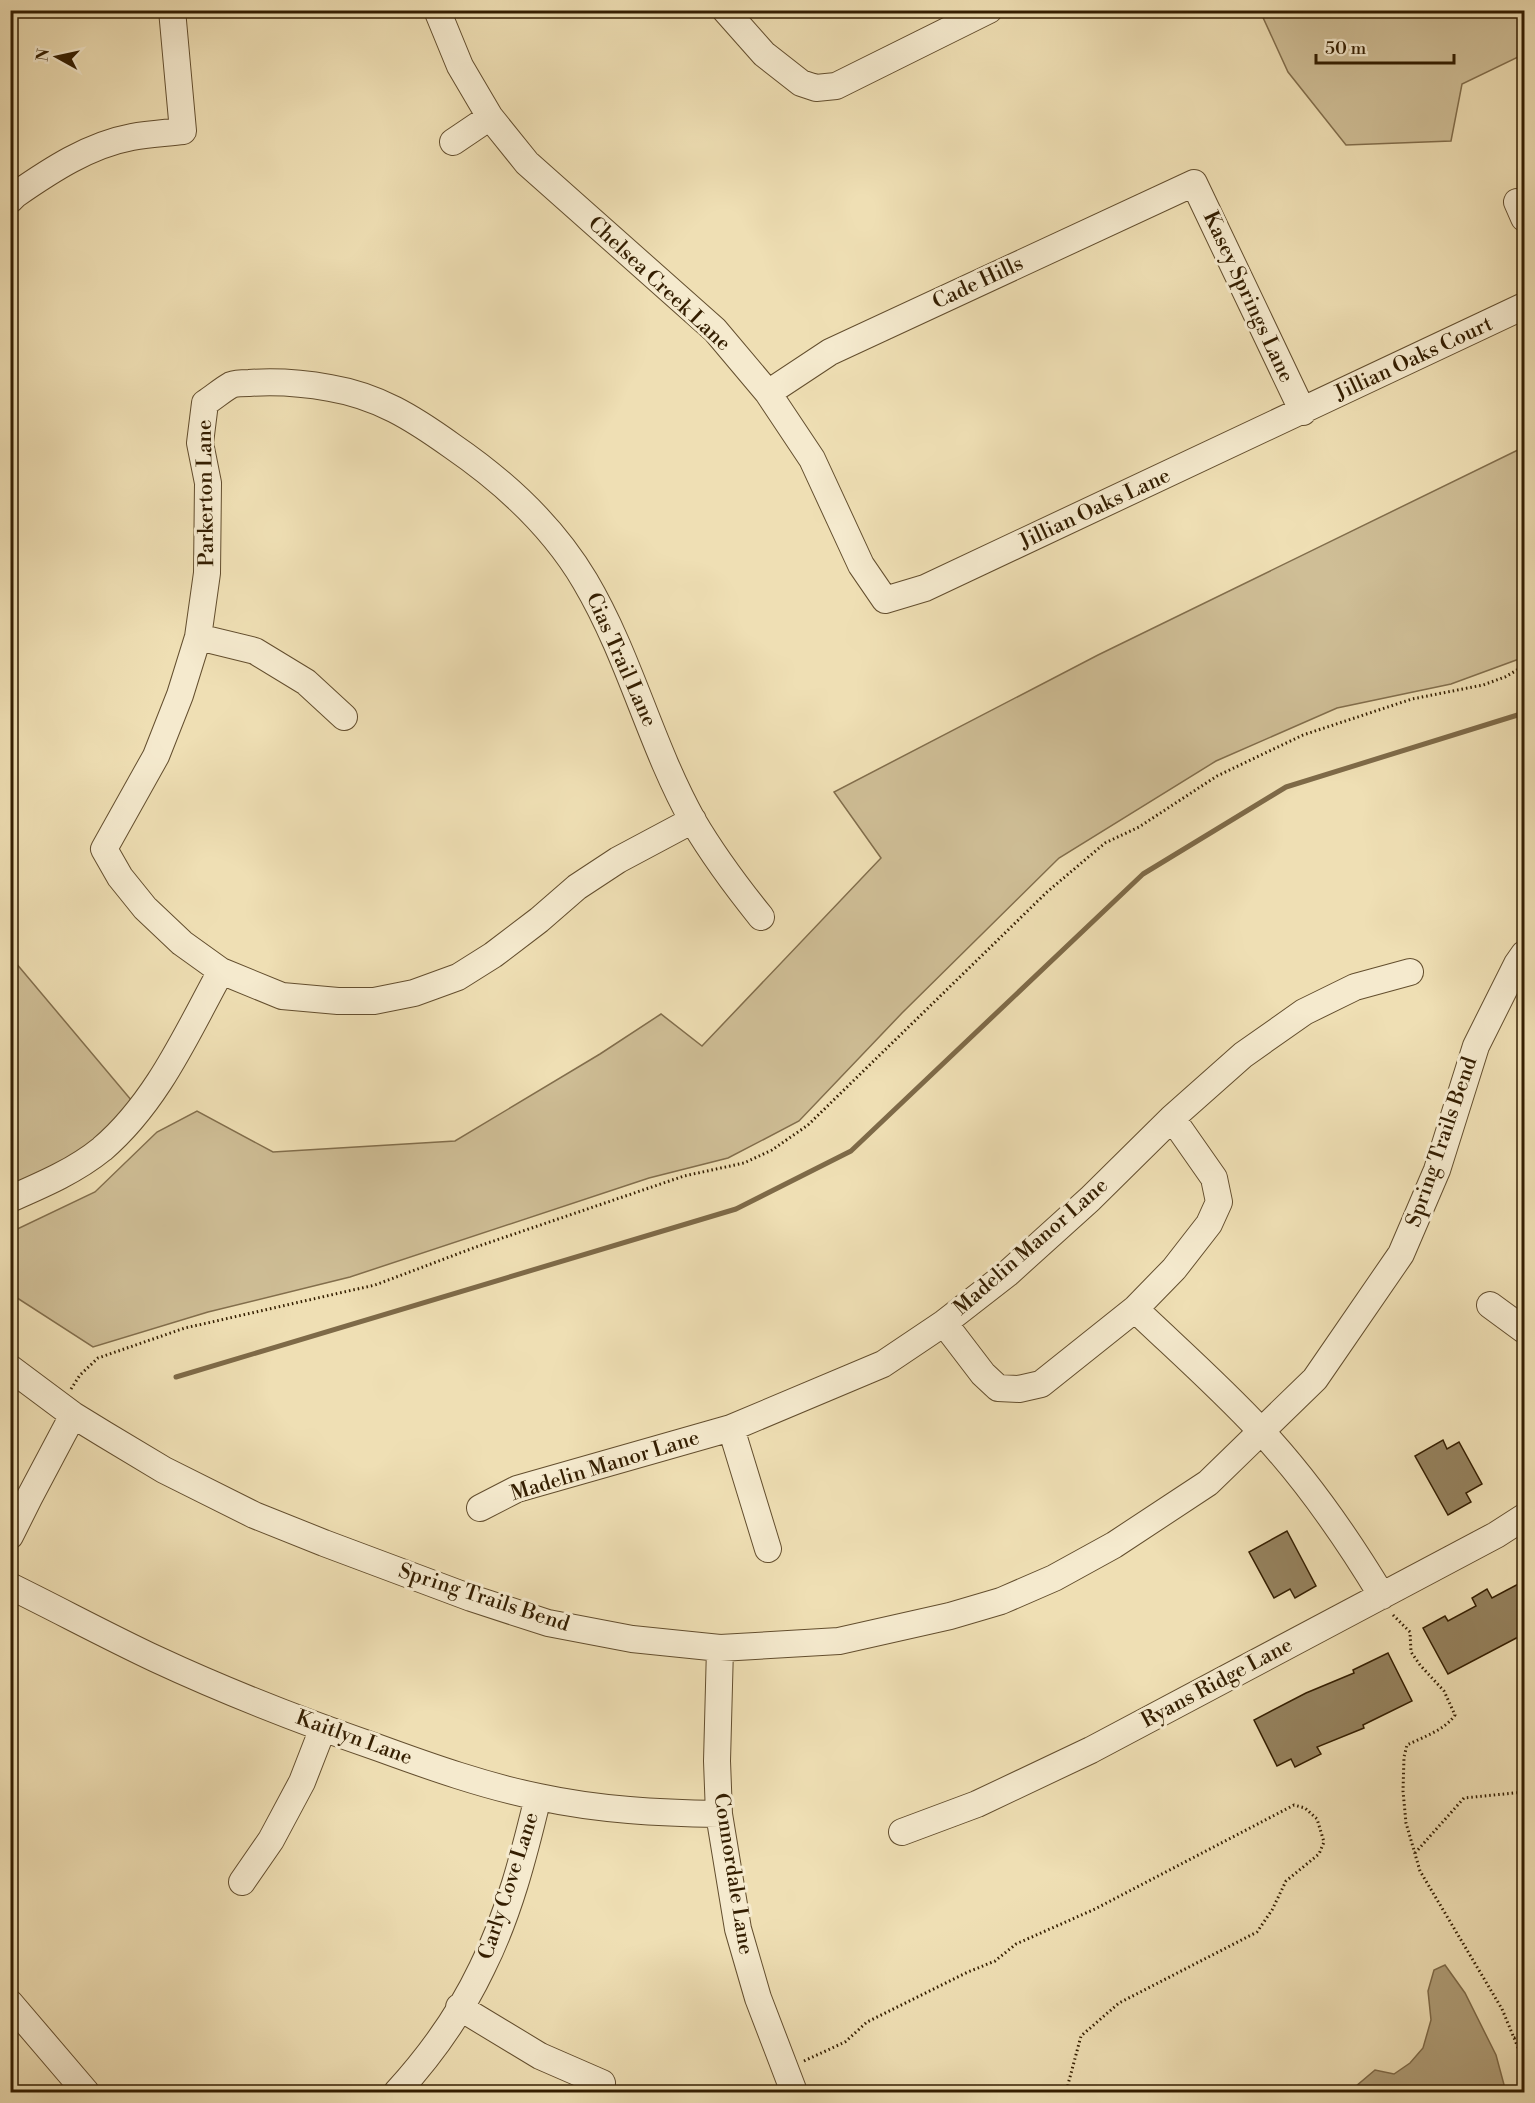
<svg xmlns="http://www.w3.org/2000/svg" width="1535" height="2103" viewBox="0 0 1535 2103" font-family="'Libre Bodoni',serif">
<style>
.green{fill:#cfbe96;stroke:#826e4c;stroke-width:1.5}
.water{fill:#af9d77;stroke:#7e6a48;stroke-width:1.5}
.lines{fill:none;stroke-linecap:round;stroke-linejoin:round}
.stream{stroke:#7e6a48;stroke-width:5}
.building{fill:#95825e;stroke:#341e01;stroke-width:1.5}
.minor-casing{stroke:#634e2e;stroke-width:28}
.path{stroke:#341e01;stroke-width:3;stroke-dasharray:1.5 3;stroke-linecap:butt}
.minor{stroke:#f5eace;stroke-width:26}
.labels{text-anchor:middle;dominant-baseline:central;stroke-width:6;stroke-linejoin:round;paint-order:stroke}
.street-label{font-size:21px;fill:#341e01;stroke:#f5eace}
</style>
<rect width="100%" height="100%" fill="#efdfb4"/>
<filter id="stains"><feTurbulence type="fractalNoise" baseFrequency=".00333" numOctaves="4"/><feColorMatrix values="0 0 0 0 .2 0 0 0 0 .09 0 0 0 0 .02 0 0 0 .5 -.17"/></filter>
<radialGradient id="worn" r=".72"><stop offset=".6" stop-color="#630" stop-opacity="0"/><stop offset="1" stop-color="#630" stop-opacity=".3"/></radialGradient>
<path class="green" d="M1260,11H1524V56L1522,55L1462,84L1451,141L1346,145L1288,72Z
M1524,447V655L1519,659L1451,684L1337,708L1216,761L1059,858L902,1013L799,1121L728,1158L649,1178L350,1277L208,1312L93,1347L11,1294V1232L95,1192L157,1132L197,1111L273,1152L455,1141L600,1054L661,1014L702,1046L881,858L834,792L1098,655Z
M10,956L132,1101C125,1109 118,1118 111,1126C81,1153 46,1171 10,1187Z"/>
<path class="water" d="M1445,1965L1465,1993L1496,2055L1506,2092H1341L1356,2086L1375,2070L1394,2074L1410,2063L1423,2048L1431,2020L1428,1991L1434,1970Z"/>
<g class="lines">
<path class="stream" d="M176,1377L736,1209L851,1151L1143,874L1286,787L1524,713"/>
</g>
<path class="building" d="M1443,1440L1447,1449L1459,1442L1482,1484L1466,1493L1471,1502L1448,1515L1415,1456Z
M1287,1531L1316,1586L1295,1598L1290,1589L1274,1598L1249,1552Z
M1524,1581V1634L1448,1674L1423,1628L1445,1616L1448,1621L1476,1606L1472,1598L1487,1589L1492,1598Z
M1388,1653L1412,1701L1363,1725L1364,1728L1317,1747L1321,1754L1295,1767L1291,1759L1277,1766L1254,1720L1306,1693L1354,1673L1353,1670Z"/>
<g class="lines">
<defs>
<path id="minor" d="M437,10L460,66L490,117L527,163L715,330L768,393L812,459L861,565L885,600L925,588L1524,306
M725,10L764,54L801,83L816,88L836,86L989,10
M453,142L490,117
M10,200L15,195C51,170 89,145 132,137C149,134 166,133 183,131L172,10
M1517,202L1524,218
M768,393L830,352L1194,183L1303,412
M198,637L255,651L306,682L344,717
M693,820L618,860L577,887L539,920L493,955L458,977L414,993L374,1001H338L282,996L221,971L182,943L145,908L120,877L104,849L156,756L180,695L198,637L207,573L208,483L200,443L205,403C213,398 222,390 231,385C236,383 243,383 249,383C277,381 303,383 330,388C378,396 413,418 452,446C503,481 553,527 585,581C630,657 650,744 693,821C713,855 736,886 761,917
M10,1199C42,1185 75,1171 102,1149C157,1102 187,1033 221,971
M1490,1305L1524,1330
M1135,1309C1177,1349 1221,1388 1260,1430C1307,1480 1347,1538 1382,1596
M944,1323L983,1374L998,1388L1019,1389L1041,1384L1135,1309L1174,1269L1209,1224L1219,1202L1214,1178L1172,1118
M10,1368L73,1415L104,1434L164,1470L254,1515L324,1543L471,1598L548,1623L632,1639L720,1648L839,1641L950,1616L1001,1601L1054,1578L1114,1545L1208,1483L1315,1379L1401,1254L1437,1170L1476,1046L1517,964L1524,954
M731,1428L768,1549
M480,1508L517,1489L731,1428L883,1364L944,1323L1007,1274L1090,1199L1172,1118L1243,1055L1304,1012L1355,987L1410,972
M10,1536L29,1498L73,1415
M10,1586C59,1610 107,1636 156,1659C229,1693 304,1722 379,1748C431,1767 485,1786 539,1797C599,1810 659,1813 719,1814
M720,1648L717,1761L719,1814L738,1929L758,1998L794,2092
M902,1832L977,1804L1091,1750L1496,1535L1524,1517
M242,1882L271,1840L302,1782L323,1728
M10,2003L86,2092
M459,2007L540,2056L602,2083
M397,2092C430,2056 461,2012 482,1968C509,1914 524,1855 538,1797"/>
</defs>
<use href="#minor" class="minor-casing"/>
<path class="path" d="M71,1389L80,1375L98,1358L185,1328L375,1285L476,1247L684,1176L744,1163L772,1150L808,1125L1047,892L1105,843L1139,827L1217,776L1303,735L1412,699L1483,685L1505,677L1524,666
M1393,1615L1410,1632L1411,1652L1420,1665L1444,1691L1455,1715C1445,1730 1423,1737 1407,1745L1404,1757L1403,1791L1406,1823L1420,1871L1502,2009L1524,2062
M1415,1853L1464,1798L1524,1792
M1514,2038L1524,2036
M804,2061L845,2042L867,2022L968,1972L995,1961L1016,1944L1095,1909L1294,1805L1305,1808L1317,1819L1324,1842L1319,1854L1286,1881L1272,1910L1257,1932L1119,2003L1081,2036L1066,2092"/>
<use href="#minor" class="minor"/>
</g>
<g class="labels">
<g class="street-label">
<text transform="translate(978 283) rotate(-25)">Cade Hills</text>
<text transform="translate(659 284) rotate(43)">Chelsea Creek Lane</text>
<text transform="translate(1248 297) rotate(65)">Kasey Springs Lane</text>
<text transform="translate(1414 359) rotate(-25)">Jillian Oaks Court</text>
<text transform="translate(206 493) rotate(-91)">Parkerton Lane</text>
<text transform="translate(1095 509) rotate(-25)">Jillian Oaks Lane</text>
<text transform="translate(621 660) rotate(66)">Cias Trail Lane</text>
<text transform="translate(1442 1142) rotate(-71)">Spring Trails Bend</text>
<text transform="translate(1031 1247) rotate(-41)">Madelin Manor Lane</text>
<text transform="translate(605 1466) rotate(-17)">Madelin Manor Lane</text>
<text transform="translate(484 1598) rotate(18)">Spring Trails Bend</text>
<text transform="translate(1217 1683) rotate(-28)">Ryans Ridge Lane</text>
<text transform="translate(354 1738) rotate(20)">Kaitlyn Lane</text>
<text transform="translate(733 1874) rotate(81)">Connordale Lane</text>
<text transform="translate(509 1886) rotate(-72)">Carly Cove Lane</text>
</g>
</g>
<rect width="1535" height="2103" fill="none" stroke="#efdfb4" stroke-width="36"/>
<rect x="12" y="12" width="1511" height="2079" fill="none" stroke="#341e01" stroke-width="3"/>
<rect x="18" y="18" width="1499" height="2067" fill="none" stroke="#341e01" stroke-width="1.5"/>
<g transform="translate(57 57) rotate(278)" stroke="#f5eace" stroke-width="4.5" paint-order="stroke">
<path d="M0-4.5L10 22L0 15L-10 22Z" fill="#341e01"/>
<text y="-9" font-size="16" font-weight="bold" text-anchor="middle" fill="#341e01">N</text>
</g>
<path d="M1316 54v9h138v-9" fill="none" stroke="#341e01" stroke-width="3"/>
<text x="1325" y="54" font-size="18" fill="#341e01" stroke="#f5eace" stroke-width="4.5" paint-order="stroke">50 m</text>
<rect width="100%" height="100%" filter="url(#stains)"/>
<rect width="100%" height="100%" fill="url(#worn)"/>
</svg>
